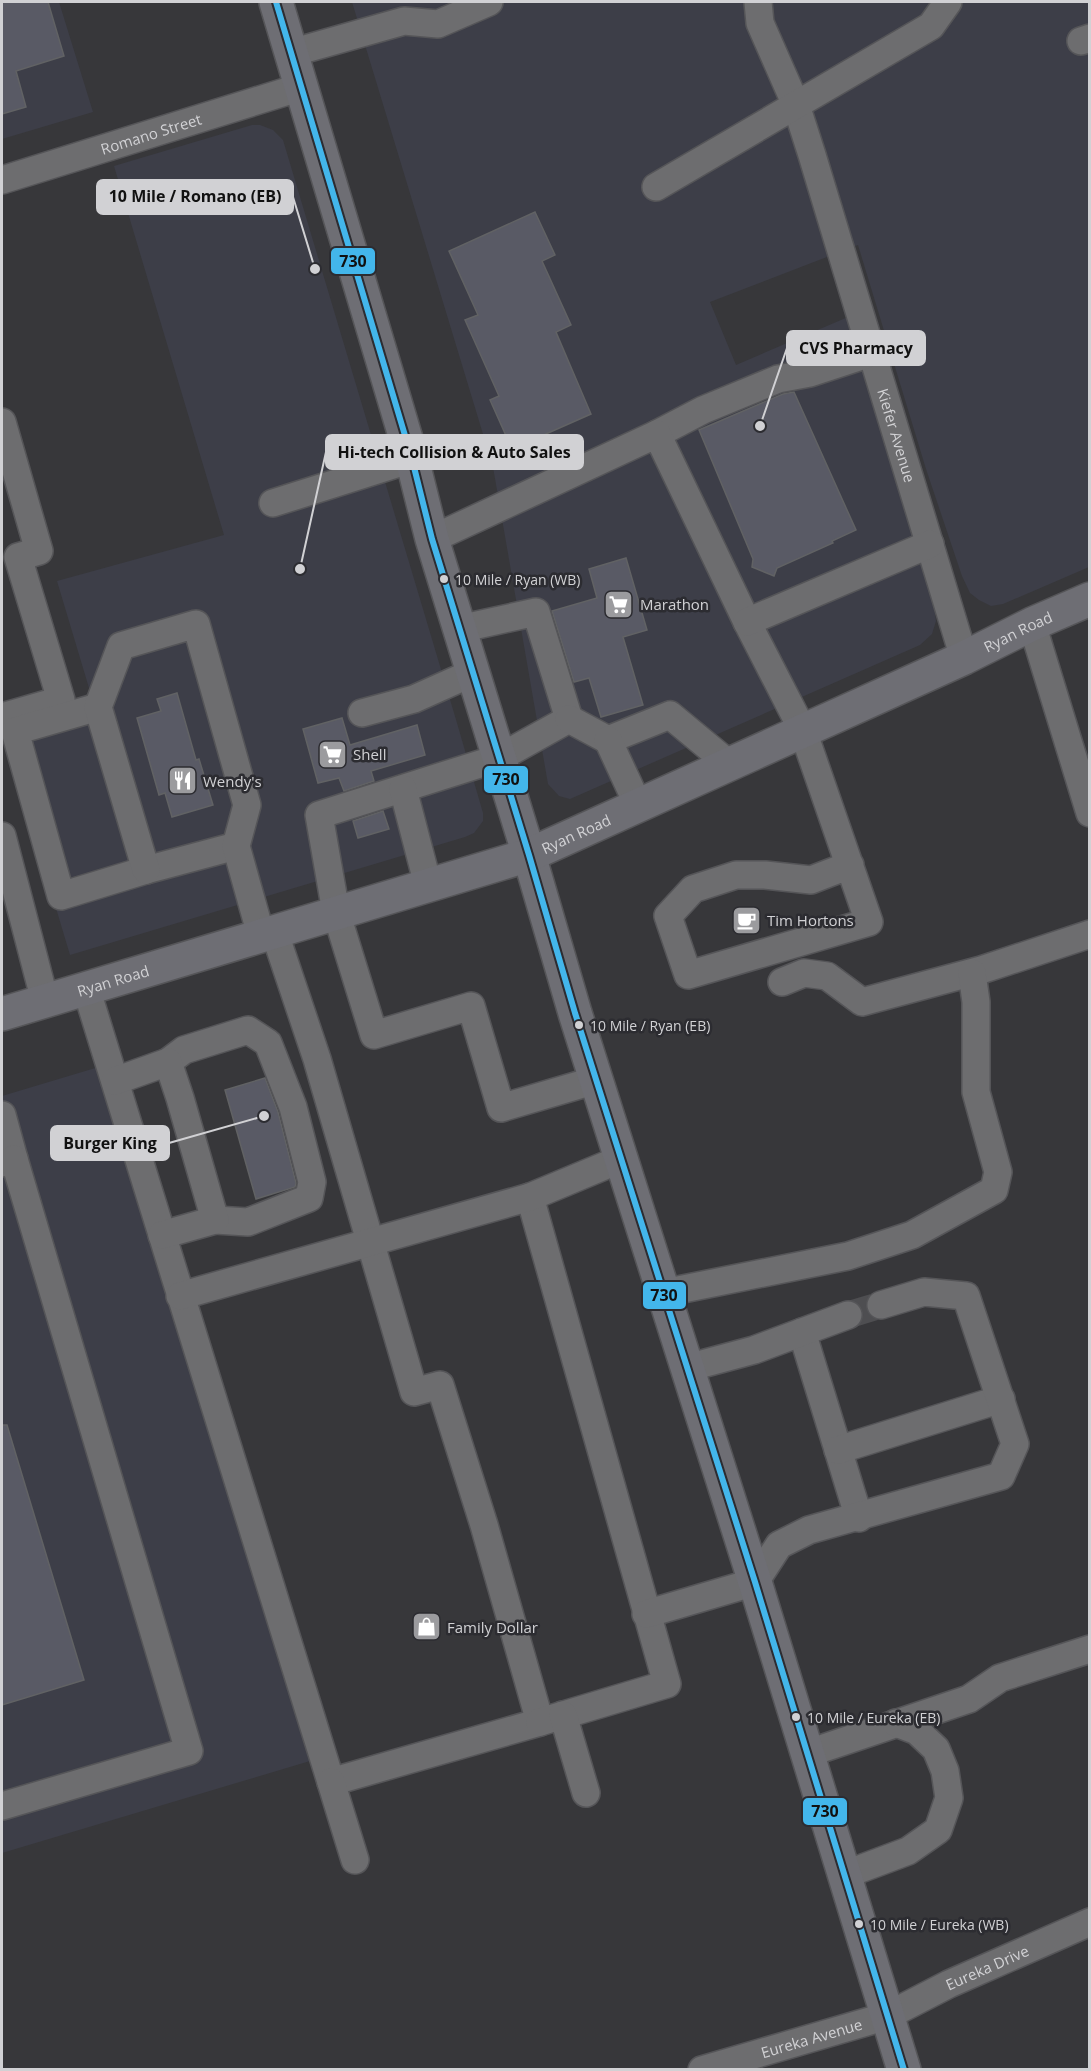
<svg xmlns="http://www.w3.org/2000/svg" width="1091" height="2071" viewBox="0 0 1091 2071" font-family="'Open Sans',sans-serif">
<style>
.built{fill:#3d3e48}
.building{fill:#595a65;stroke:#616264;stroke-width:1.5}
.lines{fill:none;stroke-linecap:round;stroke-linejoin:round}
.minor-tunnel{stroke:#4e4e51;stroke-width:27;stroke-dasharray:27 14;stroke-linecap:butt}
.minor-casing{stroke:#555558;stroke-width:30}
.major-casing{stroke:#555558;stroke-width:36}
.minor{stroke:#6d6d6f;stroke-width:27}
.major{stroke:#6e6e74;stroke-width:33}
.bus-1-casing{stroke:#2c2c31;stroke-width:10}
.bus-1{stroke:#43b6eb;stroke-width:6}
.bus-dot{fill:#d1d1d4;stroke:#2c2c31;stroke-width:2}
.labels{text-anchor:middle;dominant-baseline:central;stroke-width:5;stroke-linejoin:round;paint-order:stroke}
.bus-label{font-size:14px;fill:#d1d1d4;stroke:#2c2c31;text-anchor:start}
.street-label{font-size:15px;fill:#d1d1d4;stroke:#2c2c31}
.poi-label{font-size:15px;fill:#d1d1d4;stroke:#2c2c31;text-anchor:start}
.leader{fill:none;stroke:#d1d1d4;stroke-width:2}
.callout-dot{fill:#d1d1d4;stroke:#2c2c31;stroke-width:2}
.callout{fill:#d1d1d4;stroke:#d1d1d4;stroke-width:2}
.callout-label{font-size:16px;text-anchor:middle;font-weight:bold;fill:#111}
.line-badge{stroke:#2c2c31;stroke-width:2}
.pale-badge-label{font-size:16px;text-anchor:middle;font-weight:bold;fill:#111}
</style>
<rect width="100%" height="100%" fill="#37373a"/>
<path class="built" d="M2,2H59L93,112L2,139Z
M352,2H1089V567L1003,604L991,606L979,600L970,593L962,576L926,469L858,245L710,302L736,365L848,317L934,605L936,621L932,634L920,645L570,799L559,796L548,784L493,467Z
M252,125H260L273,130L283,140L457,723L483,813V821L474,833L465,837L70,955L2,727L92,698L57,581L224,535L114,166Z
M102,1066L310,1761L2,1853V1096Z"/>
<path class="building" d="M2,2H48L64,56L16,71L26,107L2,114Z
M535,212L555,255L542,261L571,325L556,332L591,414L512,449L490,400L499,396L465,320L478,315L449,251Z
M794,392L856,530L832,541L833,543L777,568L774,576L752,567L753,559L699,430L783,394Z
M626,558L647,630L623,637L643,705L601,717L589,678L574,682L552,611L597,598L589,569Z
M177,693L196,760L199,759L213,805L172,817L165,793L159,795L137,718L161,711L157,699Z
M342,718L350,745L417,725L425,755L371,771L374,781L344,791L339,778L318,783L303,729Z
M383,811L389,829L358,838L353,821Z
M265,1078L278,1112L296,1183L295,1187L256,1199L225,1090Z
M2,1425H7L84,1680L2,1705Z"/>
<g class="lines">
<path class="minor-tunnel" d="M848,1315L881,1305"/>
<defs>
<g id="minor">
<path id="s1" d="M758,2L760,23L796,105L812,155L964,658"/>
<path d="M1081,41L1090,38"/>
<path d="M291,53L404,21L438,24L489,2"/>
<path id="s2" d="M2,180L301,87"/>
<path d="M656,187L931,26L948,2"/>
<path d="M2,422L39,551L18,557L61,700L2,717"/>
<path d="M657,434L703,410L778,379L810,373L871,353"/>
<path d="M273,503L412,459"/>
<path d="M432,539L657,434L747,622L803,731L869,922L688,975L668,916L693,889L736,875H765L811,880L850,865"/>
<path d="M747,622L930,544"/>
<path d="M1032,624L1090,813"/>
<path d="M459,629L536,612L569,719L499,758L319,815L336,912L374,1035L471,1006L501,1108L596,1080"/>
<path d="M98,707L15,731L61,896L146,870L236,846"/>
<path d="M362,713L414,699L472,673"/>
<path d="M569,719L608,740L670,715L729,764"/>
<path d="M608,740L638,805"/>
<path d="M403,789L428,885"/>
<path d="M2,836L45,1001"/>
<path d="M146,870L98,707L121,646L196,624L247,805L236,846L261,935"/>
<path d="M782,982L804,973L827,976L862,1002L981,970L1090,934"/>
<path d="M86,988L331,1782L540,1722L484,1525L440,1385L414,1392L317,1059L274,931"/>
<path d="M168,1062L184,1050L248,1030L268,1043L293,1107L312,1182L309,1198L248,1222L215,1220"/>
<path d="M115,1081L168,1062L180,1098L215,1220L162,1235"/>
<path d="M2,1115L14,1159L2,1163"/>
<path d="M530,1197L667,1684L540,1722"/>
<path d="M663,1293L848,1256L912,1235L994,1190L998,1172L976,1092V1002L972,973"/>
<path d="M180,1296L530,1197L621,1159"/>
<path d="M802,1332L859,1518"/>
<path d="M687,1368L754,1350L848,1315"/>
<path d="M838,1450L1001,1399"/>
<path d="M646,1614L755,1582L779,1545L809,1530L1001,1476L1015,1444L966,1296L924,1292L881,1305"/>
<path d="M563,1715L586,1793"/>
<path d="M806,1754L969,1699L1000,1678L1090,1649"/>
<path d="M331,1782L355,1860"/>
<path d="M2,1806L189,1751L14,1159"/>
<path d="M844,1875L908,1851L938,1830L949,1798L945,1771L936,1749L917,1731L896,1723"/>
<path id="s3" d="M702,2070L887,2016L949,1984L1090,1922"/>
</g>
<g id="major">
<path d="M276,2L412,459L432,539L529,855L575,1013L755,1582L904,2070"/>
<path id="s4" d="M2,1014L529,855L964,658L1032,624L1090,599"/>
</g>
</defs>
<use href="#minor" class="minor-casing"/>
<use href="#major" class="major-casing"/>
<use href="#minor" class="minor"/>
<use href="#major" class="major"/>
<defs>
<path id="bus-1" d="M276,2L412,459L432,539L529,855L575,1013L755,1582L904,2070"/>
</defs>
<use href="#bus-1" class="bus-1-casing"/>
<use href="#bus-1" class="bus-1"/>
</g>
<defs>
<symbol id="supermarket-square" viewBox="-11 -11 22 22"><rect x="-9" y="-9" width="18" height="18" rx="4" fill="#9b9b9e" stroke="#2c2c31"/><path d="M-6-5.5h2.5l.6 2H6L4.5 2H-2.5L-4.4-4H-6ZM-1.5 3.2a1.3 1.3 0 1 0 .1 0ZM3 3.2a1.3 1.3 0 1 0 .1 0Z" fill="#fff"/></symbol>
<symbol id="restaurant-square" viewBox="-11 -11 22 22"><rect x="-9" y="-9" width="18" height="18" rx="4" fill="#9b9b9e" stroke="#2c2c31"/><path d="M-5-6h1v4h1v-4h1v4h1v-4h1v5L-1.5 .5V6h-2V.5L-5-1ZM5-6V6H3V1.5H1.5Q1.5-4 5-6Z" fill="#fff"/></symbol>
<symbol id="cafe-square" viewBox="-11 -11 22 22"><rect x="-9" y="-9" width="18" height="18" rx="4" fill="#9b9b9e" stroke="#2c2c31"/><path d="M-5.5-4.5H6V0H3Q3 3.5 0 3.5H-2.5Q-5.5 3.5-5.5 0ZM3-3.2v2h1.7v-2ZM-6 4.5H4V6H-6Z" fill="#fff"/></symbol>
<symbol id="shop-square" viewBox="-11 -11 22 22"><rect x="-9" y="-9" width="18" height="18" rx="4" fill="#9b9b9e" stroke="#2c2c31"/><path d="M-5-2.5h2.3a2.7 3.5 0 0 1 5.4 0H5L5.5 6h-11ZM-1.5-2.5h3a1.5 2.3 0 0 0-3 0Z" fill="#fff"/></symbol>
</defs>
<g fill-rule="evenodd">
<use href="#supermarket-square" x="602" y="588" width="33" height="33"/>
<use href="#supermarket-square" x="316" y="738" width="33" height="33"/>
<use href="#restaurant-square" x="166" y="764" width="33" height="33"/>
<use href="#cafe-square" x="730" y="904" width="33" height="33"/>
<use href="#shop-square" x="410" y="1610" width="33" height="33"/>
</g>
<g class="bus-dot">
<circle cx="444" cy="579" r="5"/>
<circle cx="579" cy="1025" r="5"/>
<circle cx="796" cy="1717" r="5"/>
<circle cx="859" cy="1924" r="5"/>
</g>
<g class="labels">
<g class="bus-label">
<text x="455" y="579">10 Mile / Ryan (WB)</text>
<text x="590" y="1025">10 Mile / Ryan (EB)</text>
<text x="807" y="1717">10 Mile / Eureka (EB)</text>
<text x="870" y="1924">10 Mile / Eureka (WB)</text>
</g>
<g class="street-label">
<text stroke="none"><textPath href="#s2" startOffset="156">Romano Street</textPath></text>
<text stroke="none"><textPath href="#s1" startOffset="456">Kiefer Avenue</textPath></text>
<text stroke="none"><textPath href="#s4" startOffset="1088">Ryan Road</textPath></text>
<text stroke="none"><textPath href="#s4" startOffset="602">Ryan Road</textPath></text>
<text stroke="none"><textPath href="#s4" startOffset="116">Ryan Road</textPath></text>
<text stroke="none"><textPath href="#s3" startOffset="304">Eureka Drive</textPath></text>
<text stroke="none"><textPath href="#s3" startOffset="114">Eureka Avenue</textPath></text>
</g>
<g class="poi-label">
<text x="640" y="604">Marathon</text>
<text x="353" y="754">Shell</text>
<text x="203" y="781">Wendy's</text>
<text x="767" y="920">Tim Hortons</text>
<text x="447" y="1627">Family Dollar</text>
</g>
</g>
<path class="leader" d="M315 269L293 197M760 426L787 348M300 569L326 452M264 1116L169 1143"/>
<g class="callout-dot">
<circle cx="315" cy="269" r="6"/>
<circle cx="760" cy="426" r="6"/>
<circle cx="300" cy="569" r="6"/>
<circle cx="264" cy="1116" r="6"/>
</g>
<g class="callout">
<rect x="97" y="180" width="196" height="34" rx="6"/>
<rect x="787" y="331" width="138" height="34" rx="6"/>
<rect x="326" y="435" width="257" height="34" rx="6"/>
<rect x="51" y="1126" width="118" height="34" rx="6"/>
</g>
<g class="callout-label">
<text x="195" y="202">10 Mile / Romano (EB)</text>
<text x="856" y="354">CVS Pharmacy</text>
<text x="454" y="458">Hi-tech Collision &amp; Auto Sales</text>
<text x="110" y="1149">Burger King</text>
</g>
<g class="line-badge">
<rect x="330" y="247" width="46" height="28" rx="6" fill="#43b6eb"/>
<rect x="483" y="765" width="46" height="29" rx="6" fill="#43b6eb"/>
<rect x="642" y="1281" width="45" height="29" rx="6" fill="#43b6eb"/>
<rect x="802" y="1797" width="46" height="29" rx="6" fill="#43b6eb"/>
</g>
<g class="pale-badge-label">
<text x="353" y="267">730</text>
<text x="506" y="785">730</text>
<text x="664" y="1301">730</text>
<text x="825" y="1817">730</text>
</g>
<rect width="1091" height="2071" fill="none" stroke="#d1d1d4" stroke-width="6"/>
</svg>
